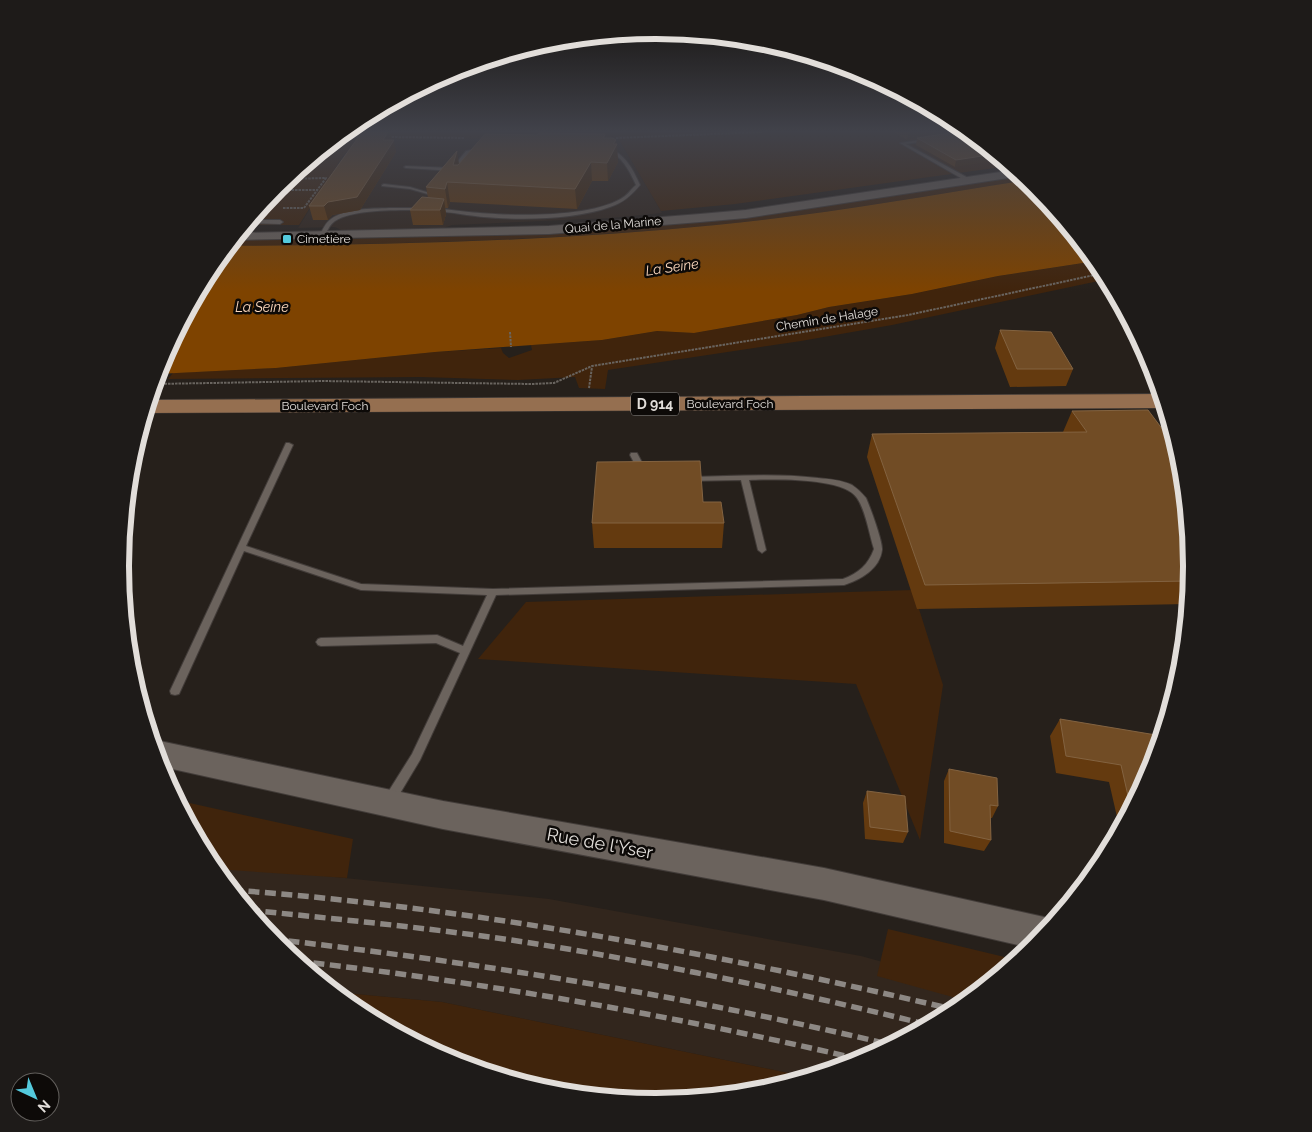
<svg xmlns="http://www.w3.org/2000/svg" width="1312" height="1132" viewBox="0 0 1312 1132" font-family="Raleway,sans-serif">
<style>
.built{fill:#32261d}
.green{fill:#40240c}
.water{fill:#7e4300}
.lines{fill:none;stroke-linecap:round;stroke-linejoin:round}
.service-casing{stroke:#423c39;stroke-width:2}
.tertiary-casing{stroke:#423c39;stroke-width:2}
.primary-casing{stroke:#423c39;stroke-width:1}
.path{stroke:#69645f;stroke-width:2;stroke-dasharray:2.5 1;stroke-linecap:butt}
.service{fill:#6b635d;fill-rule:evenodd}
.tertiary{fill:#6b635d;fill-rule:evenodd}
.primary{fill:#956f50;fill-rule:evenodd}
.rail{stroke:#8d8884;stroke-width:5.5;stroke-dasharray:11 5.5;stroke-linecap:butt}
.wall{fill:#643a0f}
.shaded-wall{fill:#45280b}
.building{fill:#714c25;stroke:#836341}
.poi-dot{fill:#54cadd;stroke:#0d0a08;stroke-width:2}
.labels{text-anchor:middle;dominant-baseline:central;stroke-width:5;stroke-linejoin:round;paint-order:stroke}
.far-street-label{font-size:12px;fill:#e2deda;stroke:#0d0a08}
.far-poi-label{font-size:12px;fill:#e2deda;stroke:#0d0a08;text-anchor:start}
.far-water-label{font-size:14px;font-style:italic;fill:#fdd9be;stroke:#0d0a08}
.shield{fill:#0d0a08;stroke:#a29e9b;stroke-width:1}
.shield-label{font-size:14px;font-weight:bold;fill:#e2deda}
.near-street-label{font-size:18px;fill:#e2deda;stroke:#0d0a08}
.rim{fill:none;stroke:#e2deda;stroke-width:6}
</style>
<rect width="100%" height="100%" fill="#26201b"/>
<path class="built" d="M618,138L662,213L610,218L452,225L441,229L343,231L335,227L298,228L343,156L358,139Z
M213,867L267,870L549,899L861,956L981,989L954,1012L861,1061L808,1077L442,1002L334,992L277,945Z"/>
<path class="green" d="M343,132H969L1009,166L735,204L661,211L618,138L358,139L343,156L299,225H245L277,187Z
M1020,175L1027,180C924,196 820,215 716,225C554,241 391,244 229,246L234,240H303L420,237L603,228L882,195Z
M1096,261L1108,279L892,325L801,341L608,370L605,389L579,388L575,377L518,380L421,377L168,379L173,373L276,368L435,352L501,348L503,353L509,358L532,350L531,345L602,340L657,331L694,333L797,315L829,307L912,294L998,276Z
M913,590L943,685L920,840L856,684L478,659L526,602Z
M176,800L353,839L347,878L215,869Z
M888,929L1017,960L967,1001L877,976Z
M334,992L442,1002L808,1077L760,1092L656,1102L551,1092L451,1061L358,1012Z"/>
<path class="water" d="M1027,180L1035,187L1096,261L998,276L912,294L829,307L797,315L694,333L657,331L602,340L435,352L276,368L157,374L161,361L210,268L228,246C391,245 554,241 716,225C820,215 924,196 1027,180Z"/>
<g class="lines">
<defs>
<path id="service" d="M927,139L926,141L906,144L970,179V181H966L900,143Z
M480,148L481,150L470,153L454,171L406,168L404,167L406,166L452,168L466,151Z
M608,148C625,154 633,169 640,185C632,195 623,203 610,207C568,222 498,221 454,213C447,212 438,212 432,209L434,208C446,209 457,211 469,212C507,216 594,219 625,196C629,193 632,188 636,185C629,170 622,156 607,150Z
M384,184L410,187L433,194L431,195L410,189L382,186V185Z
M389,208H421L423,209L421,210C399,210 353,209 335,221C329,225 327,232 324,237L319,236C323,230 325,223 331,219C346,208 371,209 389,208Z
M250,220H280L283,222L280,224L247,223Z
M286,443H289L293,445L246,546L361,584L493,589L843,579C859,573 868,565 874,549C869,534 866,511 857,498C844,477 772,479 749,480L766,550L762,553L758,550L741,480L687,481L686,479L690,477C733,476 776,473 818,478C829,479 842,480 852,485C858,489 862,493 866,498C870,507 883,542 882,550C880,569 860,580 844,585L496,595L420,760L393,805L389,806L385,805L383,801L385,797L412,754L460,653L436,643L321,646L318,645L316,642L318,639L321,638L437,635L463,646L487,595L361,590L244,551L179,694L175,695L171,694L170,691Z
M631,453H637L646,470L645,472H639L630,455Z"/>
<path id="tertiary" d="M1014,170L1021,176L746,218L700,222L549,234L233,240L239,233L549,226L700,214L746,210Z
M155,740L443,801L824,868L1044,917L1055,921L1031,948L824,900L443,829L159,766L152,742Z"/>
<path id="primary" d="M1161,394L1165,407L1163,408L145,413L149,400Z"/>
</defs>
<use href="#service" class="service-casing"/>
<use href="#tertiary" class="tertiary-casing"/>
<use href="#primary" class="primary-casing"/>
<path class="path" d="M388,137L465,138
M616,138L762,132
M329,144L345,140
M319,153L333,152L346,139L362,136
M274,190H317
M283,208H304L326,178L287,179
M510,332L511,347
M154,384L322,381L532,384L554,383L592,366L908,315L1104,273
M589,388L592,367"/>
<use href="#service" class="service"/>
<use href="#tertiary" class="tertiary"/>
<use href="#primary" class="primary"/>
<path class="rail" d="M232,890C476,908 718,954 956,1010
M249,910C345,920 442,929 537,944C669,965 799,993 929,1025
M272,939C481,963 687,996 892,1045
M297,961C488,983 676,1016 863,1060"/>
</g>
<path class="wall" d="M362,132H390L392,140L396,152L360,210L332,215L328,220H313L309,206Z
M894,132H952L951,133L964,132L955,167L916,145L917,139L907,140Z
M605,134V138L616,140L618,162L608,181H592L577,209L450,202L448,208H445L446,214L443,225H413L410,210L428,198L426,187L459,163L537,135Z
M1000,330L1073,369L1066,386L1010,387L995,348Z
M1072,411L1192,566L1188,604L917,609L867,457L872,434L1063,432Z
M703,502L724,523L722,548H594L592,523Z
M1060,719L1151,771L1120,830L1109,782L1056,773L1050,736Z
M949,769L998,806L992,818H990L991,840L984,851L944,843V781Z
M867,791L908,832L903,843L865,839L863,803Z"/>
<path class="shaded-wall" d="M388,132H390L392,141L383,140Z
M909,132H952L951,134L907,140Z
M394,140L396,152L360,210L332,215L328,220L324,206Z
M616,140V147L617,144L618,162L608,181L607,163L613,144Z
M457,151L460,170L456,183L453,165Z
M995,154L1002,160L955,167L956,160Z
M591,162L592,181L577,209L575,189Z
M447,182L450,202L448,208L445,189Z
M444,199L446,214L443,225L440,210Z"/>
<path class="building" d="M362,132H388L383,140H394L357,197L328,202L324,206H309Z
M957,132H964L975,138L995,154L956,160L917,138Z
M539,133L605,134L603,138H613L616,140L613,144H617L607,163L591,162L575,189L447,182L445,189L426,187L457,151L453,165H458L485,134L537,135Z
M422,197L444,199L440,210H410Z
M1000,330L1051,332L1073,369H1017Z
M1148,410L1178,450L1182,462L1192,566L1191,581L925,585L872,434L1087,432L1072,411Z
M700,461L703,502H721L724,523H592L597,462Z
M1060,719L1162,736L1151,771L1131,809L1121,765L1066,756Z
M949,769L997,778L998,806L990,805L991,840L950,831Z
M867,791L905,796L908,832L870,827Z"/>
<linearGradient id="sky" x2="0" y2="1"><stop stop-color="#15120f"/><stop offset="0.45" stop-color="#41424a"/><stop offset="1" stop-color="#41424a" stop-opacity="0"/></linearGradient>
<rect width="1312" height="291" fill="url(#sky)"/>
<rect class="poi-dot" x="282" y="234" width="10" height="10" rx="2.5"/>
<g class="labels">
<g class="far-street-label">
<text transform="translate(613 225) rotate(-5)">Quai de la Marine</text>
<text transform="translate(827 319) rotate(-9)">Chemin de Halage</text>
<text x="730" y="404">Boulevard Foch</text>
<text x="325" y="406">Boulevard Foch</text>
</g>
<g class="far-poi-label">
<text x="297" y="239">Cimetière</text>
</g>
<g class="far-water-label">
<text transform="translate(672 267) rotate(-8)">La Seine</text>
<text x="262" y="307">La Seine</text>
</g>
<rect class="shield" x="631" y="392.5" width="48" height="23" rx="4"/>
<g class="shield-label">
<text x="655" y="404">D 914</text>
</g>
<g class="near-street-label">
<text transform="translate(600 843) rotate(10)">Rue de l'Yser</text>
</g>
</g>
<path d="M0 0H1312V1132H0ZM129 566a527 527 0 1 1 1054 0a527 527 0 1 1-1054 0Z" fill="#1e1b19" fill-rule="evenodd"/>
<path class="rim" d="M129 566a527 527 0 1 1 1054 0a527 527 0 1 1-1054 0Z"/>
<g transform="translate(35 1097) rotate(136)"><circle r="24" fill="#0d0a08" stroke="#625f5c"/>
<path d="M0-4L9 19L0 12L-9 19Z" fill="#54cadd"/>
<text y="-8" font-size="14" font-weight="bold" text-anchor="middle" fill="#e2deda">N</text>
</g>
</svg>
